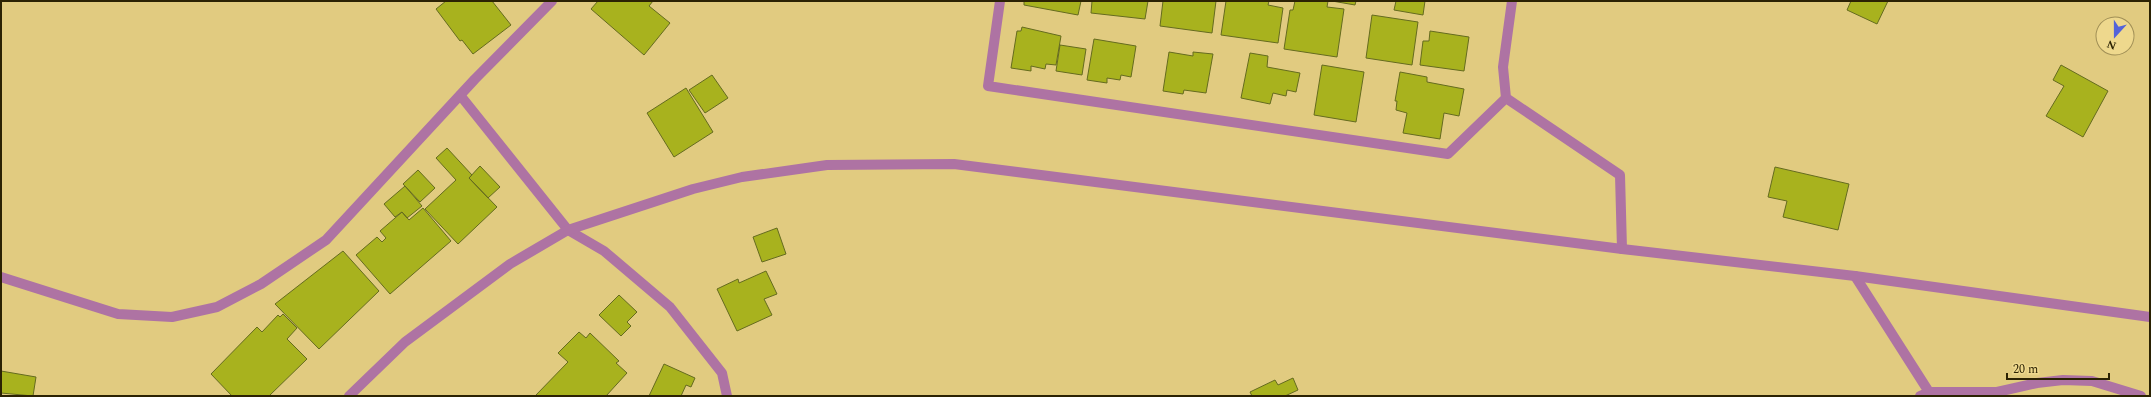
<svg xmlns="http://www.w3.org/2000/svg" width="2151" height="397" viewBox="0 0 2151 397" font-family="Spectral,serif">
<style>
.building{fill:#a8b21e;stroke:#656b1f}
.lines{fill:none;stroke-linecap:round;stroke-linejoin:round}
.minor{stroke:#ae73a3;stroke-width:10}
.tertiary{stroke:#ae73a3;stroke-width:10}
</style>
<rect width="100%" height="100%" fill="#e1cb80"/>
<path class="building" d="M446,1H492L511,25L473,54L462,40L460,41L436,9Z
M598,1H653L649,6L670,23L644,55L591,9Z
M1024,1H1081L1078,15L1024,5Z
M1092,1H1148L1145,19L1091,13Z
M1163,1H1216L1212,33L1160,26Z
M1226,1H1269L1268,5L1283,8L1278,43L1221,35Z
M1295,1H1328L1327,7L1344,9L1337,57L1284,49L1290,10H1293Z
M1332,1H1356L1355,5Z
M1396,1H1425L1423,15L1394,10Z
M1851,1H1888L1877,24L1847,10Z
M1372,15L1418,22L1412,65L1366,58Z
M1022,27L1061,36L1056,65L1046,64L1045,69L1031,66V71L1011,68L1017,31H1021Z
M1430,31L1469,37L1464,71L1420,65L1423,41H1429Z
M1094,39L1136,46L1131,77L1121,75L1120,80L1107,78V83L1087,80Z
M1060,45L1086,49L1082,75L1056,71Z
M1169,52L1193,56V52L1213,54L1206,93L1184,90L1183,94L1163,91Z
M1250,53L1268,56L1267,67L1300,73L1296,92L1287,90L1286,96L1273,93L1270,104L1241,98Z
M1322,65L1364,72L1356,122L1314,115Z
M2061,65L2108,91L2083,137L2046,116L2064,86L2053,80Z
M1400,72L1427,77V82L1464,89L1459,116L1444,113L1440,139L1403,133L1407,113L1396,110L1397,101H1395Z
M712,75L728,98L705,113L689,90Z
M686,88L713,132L674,157L647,113Z
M447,148L472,175L469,178L497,207L458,244L425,209L456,180L436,158Z
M480,166L500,187L488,198L469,178Z
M1775,167L1849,184L1838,230L1783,217L1787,201L1768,197Z
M418,170L435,188L420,202L403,184Z
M405,186L422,206L407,218L402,212L395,217L384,204Z
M423,208L451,241L390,294L356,255L377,237L382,242L386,238L380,231L402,212L409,220Z
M777,228L786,254L762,262L753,237Z
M343,251L379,291L319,349L275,304Z
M766,271L777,294L764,299L772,315L737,331L717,289L738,279L739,283Z
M619,295L637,312L627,322L631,326L621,336L599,315Z
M283,314L297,328L287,339L307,359L269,396H232L211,374L257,327L262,332L278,315L280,317Z
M579,332L586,338L590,333L619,361L616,363L627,373L606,396H537L536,395L568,362L558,353Z
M664,364L695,378L691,387L686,385L681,396H649Z
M1,371L36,377L33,396L1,393Z
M1293,378L1298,390L1285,396H1252L1250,392L1275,380L1278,385Z"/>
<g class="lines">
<path class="minor" d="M1000,1L988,86L1448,154L1506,98L1503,67L1512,1
M460,95L568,230L604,251L670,307L722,373L727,396
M1506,98L1620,175L1622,249
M1855,276L1929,392
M1,277L118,314L172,317L217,307L261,284L326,240L475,79L552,1
M1920,396L1929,392H1997L2037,383L2063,380L2092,381L2141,396"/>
<path class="tertiary" d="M349,396L405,342L510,264L568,230L693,189L742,177L827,165L954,164L1622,249L1855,276L2150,317"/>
</g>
<rect width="2151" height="397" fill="none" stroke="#2b2203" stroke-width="4"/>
<g transform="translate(2115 36) rotate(201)"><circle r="19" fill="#eed88d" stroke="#a08f56"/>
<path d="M0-3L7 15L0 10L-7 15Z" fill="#5463d9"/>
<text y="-6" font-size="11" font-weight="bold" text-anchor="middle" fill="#2b2203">N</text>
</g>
<path d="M2007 373v6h102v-6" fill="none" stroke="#2b2203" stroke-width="2"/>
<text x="2013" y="373" font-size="12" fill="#2b2203" stroke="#eed88d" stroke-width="3" paint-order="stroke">20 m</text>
</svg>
